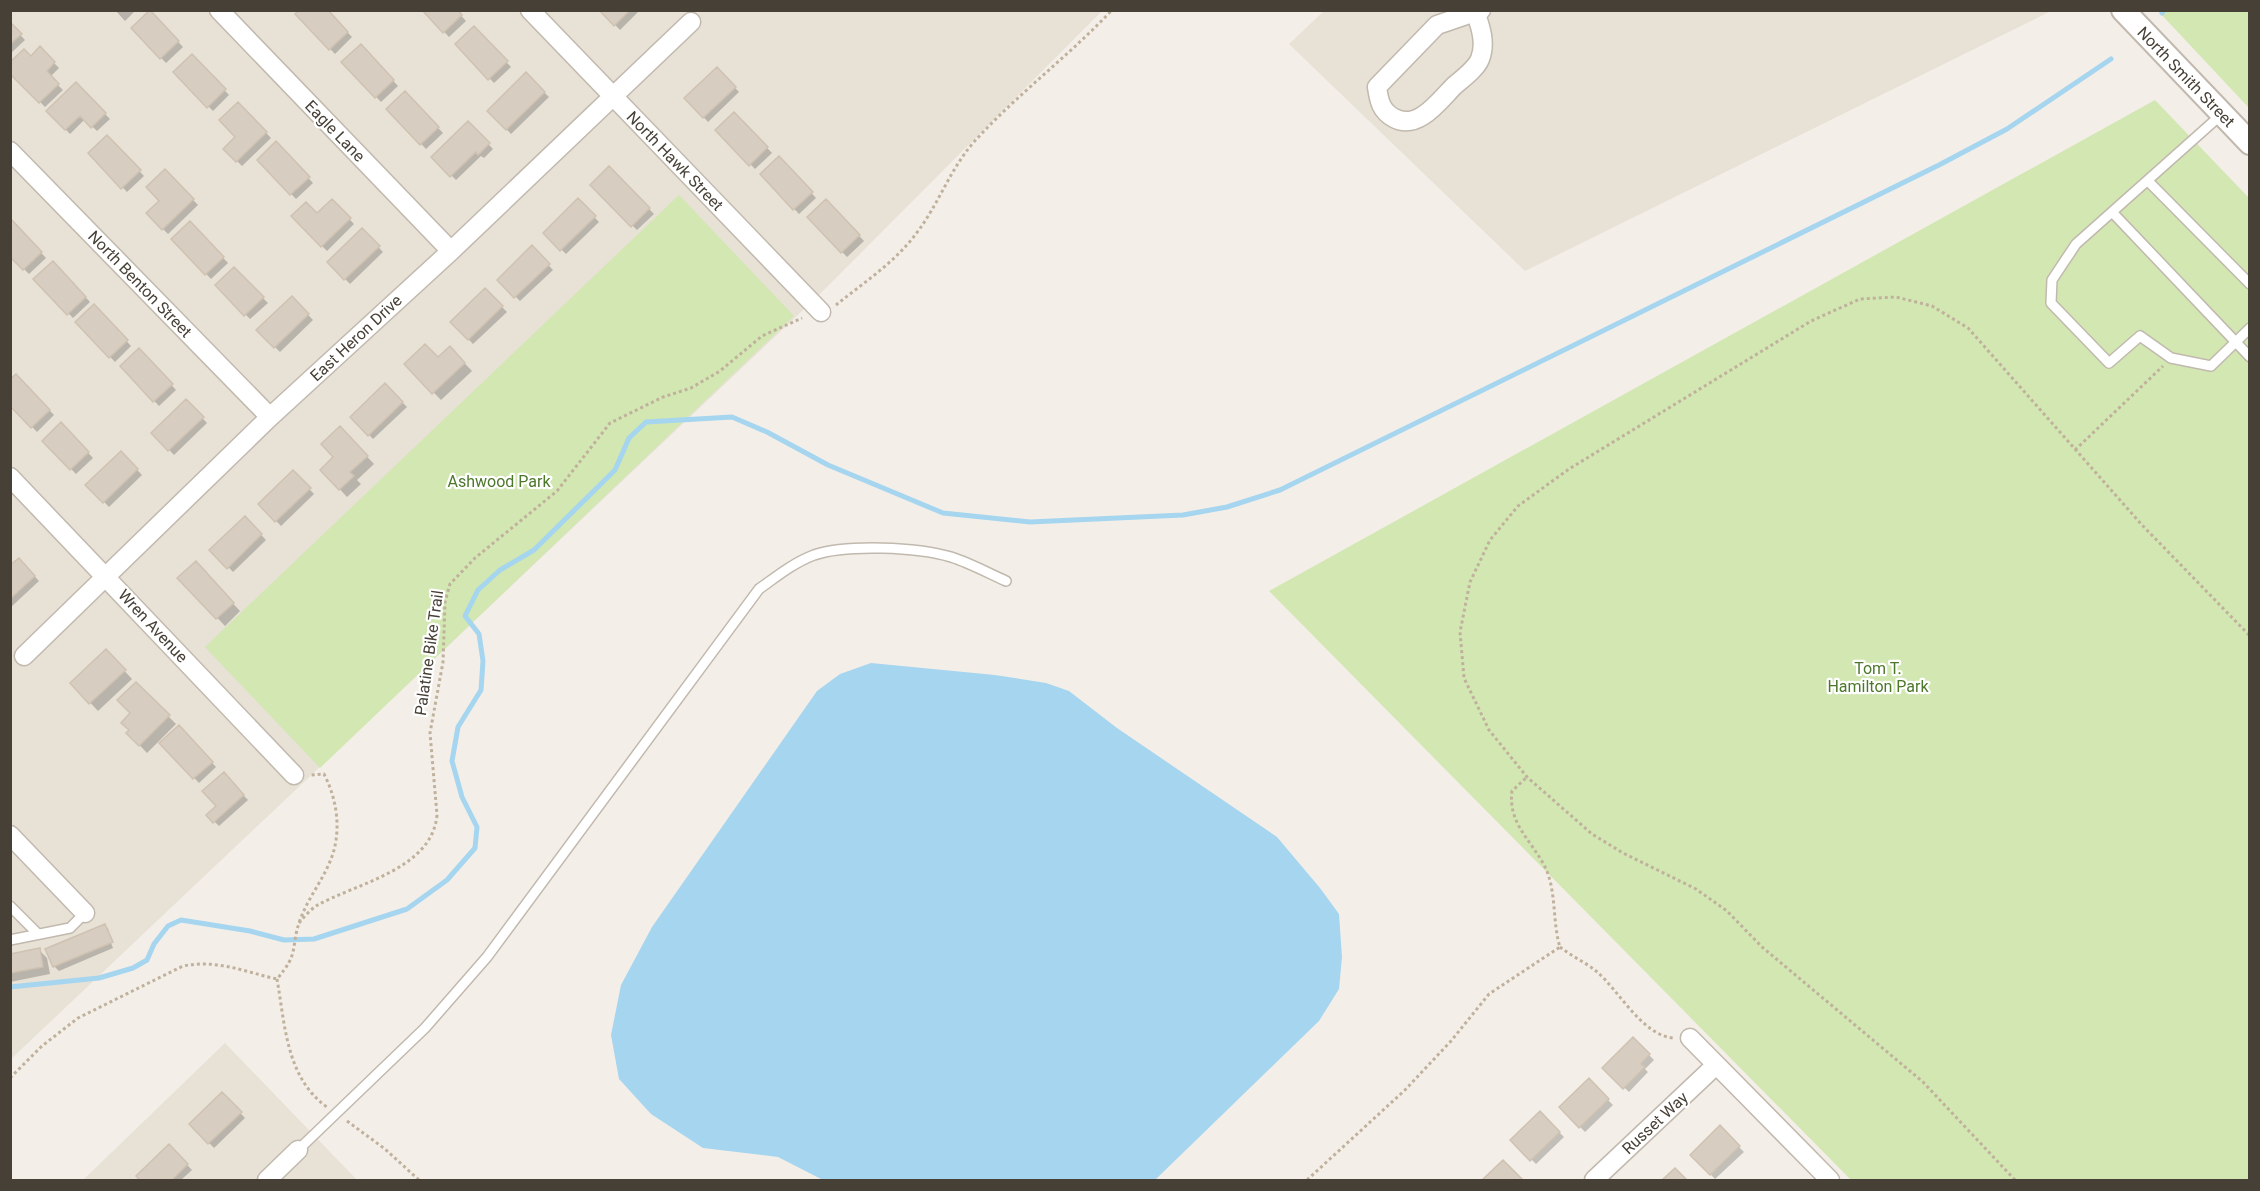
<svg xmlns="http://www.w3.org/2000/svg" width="2260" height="1191" viewBox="0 0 2260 1191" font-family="Roboto,sans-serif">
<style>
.residential{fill:#e7e1d6}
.green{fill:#d2e7b2}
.water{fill:#a6d5ef}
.shadow{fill:#0003}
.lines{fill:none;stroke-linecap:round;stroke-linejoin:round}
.stream{stroke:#a6d5ef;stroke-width:5}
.building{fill:#d8cdc1;stroke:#cfc2b1;stroke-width:1.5}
.service-casing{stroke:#c2b9ae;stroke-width:12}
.minor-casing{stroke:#c2b9ae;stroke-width:21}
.tertiary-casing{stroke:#c2b9ae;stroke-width:26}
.path{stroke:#c0b19c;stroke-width:3;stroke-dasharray:3 3;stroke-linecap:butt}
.service{stroke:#fff;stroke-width:9}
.minor{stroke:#fff;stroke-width:18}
.tertiary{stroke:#fff;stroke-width:22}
.labels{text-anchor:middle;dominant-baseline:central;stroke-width:4.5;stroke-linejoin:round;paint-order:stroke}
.street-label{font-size:16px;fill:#474037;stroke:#fff}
.park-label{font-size:16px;fill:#4d772b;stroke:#fff}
</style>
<rect width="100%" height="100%" fill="#f3efe8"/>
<path class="residential" d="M1325,10L2051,11L1525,271L1289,44Z
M11,11H1102L820,294L11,1059Z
M225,1043L357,1180H83Z"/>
<path class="green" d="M2158,11H2249V108Z
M2155,100L2249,198V1180H1851L1269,591Z
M679,195L794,316L320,768L205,647Z"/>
<path class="water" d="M871,663L995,675L1046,683L1069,691L1117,728L1277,837L1320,888L1339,914L1342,957L1339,989L1319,1021L1155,1180H823L778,1157L703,1148L651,1114L619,1079L611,1035L621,985L652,927L817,691L840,674Z"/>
<path class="shadow" d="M115,10H136L125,21Z
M326,10L352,37L335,54L297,14Z
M424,10H456L466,21L449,37Z
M601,10H640L620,30Z
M150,12L183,47L166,63L133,29Z
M10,24L25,40L10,54Z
M474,28L511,67L494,83L457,44Z
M361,46L398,86L381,102L343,62Z
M40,49L59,68L50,77L63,90L45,107L10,71Z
M192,56L229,95L213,111L175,72Z
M717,69L739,92L708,122L686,98Z
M526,75L549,97L511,134L489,111Z
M76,84L110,119L97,131L85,119L70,134L48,111Z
M405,93L443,133L426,149L388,109Z
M238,104L271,138L242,166L225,149L237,137Z
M734,114L772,153L755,169L717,130Z
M468,123L493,149L484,158L481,156L456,180L433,157Z
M107,137L144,176L127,192L90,153Z
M276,143L313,183L296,199L259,160Z
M779,158L816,198L799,214L762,174Z
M609,168L654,214L637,230L592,185Z
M165,171L198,205L168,234L148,214L161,201Z
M578,200L599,222L566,254L545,233Z
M332,201L354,224L327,251L293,216L317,215Z
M826,201L864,241L847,257L809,217Z
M10,220L46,258L29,274L10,255Z
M190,223L228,263L211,279L173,239Z
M362,230L383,252L350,284L329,262Z
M532,248L553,270L520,301L499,280Z
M53,263L90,302L73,318L35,279Z
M234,269L268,303L250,319L217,285Z
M485,290L507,312L473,344L452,322Z
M292,298L313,320L280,352L258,330Z
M94,306L131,346L115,362L77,322Z
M450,348L472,371L441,400L406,364L438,359Z
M139,350L176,390L159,406L122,366Z
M16,376L54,415L37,432L10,404Z
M385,385L407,407L373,439L352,417Z
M186,401L207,423L174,455L153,433Z
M61,424L93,458L76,474L44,441Z
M340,428L374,464L357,480L361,484L347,497L322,470L335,457Z
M121,453L142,475L109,507L88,485Z
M293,472L314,494L281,526L260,504Z
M245,518L266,540L233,572L212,550Z
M19,560L39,581L10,608V567Z
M203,571L240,611L225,626L180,578Z
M106,651L132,679L98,711L72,683Z
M136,684L176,724L147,753L128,733L131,730Z
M179,727L216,767L199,783L162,743Z
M223,774L248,800L219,826L208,815L218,806Z
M105,926L109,930H106L113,948L59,971L54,966Z
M39,950L47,958L50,974L10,982V956Z
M1633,1039L1654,1060L1645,1069L1648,1072L1629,1092L1604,1068Z
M1589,1081L1613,1105L1585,1132L1561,1107Z
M222,1094L245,1118L214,1148L191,1124Z
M1540,1113L1564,1137L1536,1164L1512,1140Z
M1720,1128L1744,1152L1715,1179L1692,1155Z
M169,1146L192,1170L181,1180H142L138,1176Z
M1503,1162L1521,1180H1484Z"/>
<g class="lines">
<path class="stream" d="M2162,13L2164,10
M10,987L99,978L133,968L147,960L154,944L168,926L181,920L250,931L284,940L314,939L407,909L447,880L475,848L477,827L462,797L452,761L458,727L481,690L483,661L479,634L465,616L478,590L500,570L534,550L615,470L629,438L646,422L732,417L767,432L828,465L943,513L1030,522L1183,515L1227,507L1280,490L1939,165L2007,129L2111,59"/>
</g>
<path class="building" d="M150,10L179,41L160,59L131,28Z
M299,10H328L348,32L329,50L295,14Z
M422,10H458L462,15L443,33Z
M599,10H630L614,26Z
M10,22L22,34L10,44Z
M474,26L508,61L488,80L455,44Z
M361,44L394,80L375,98L341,62Z
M40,46L55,62L47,71L59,84L39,103L10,74V62L24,49L31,56Z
M192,54L226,89L207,108L173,72Z
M717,67L736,87L703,118L684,98Z
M526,72L545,92L506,130L487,111Z
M76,82L106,113L91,128L80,116L65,130L46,111Z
M405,91L439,127L420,145L386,109Z
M238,102L267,132L236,162L223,149L235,137L219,120Z
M734,112L768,147L749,166L715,130Z
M468,121L490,143L478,155L476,152L450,177L431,157Z
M107,135L141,170L121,189L88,153Z
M276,141L310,177L290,195L257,160Z
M779,156L813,192L793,210L760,174Z
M609,166L650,208L631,227L590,185Z
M165,169L194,199L162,230L146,213L159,201L146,187Z
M578,198L596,216L560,251L543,233Z
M332,199L351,218L321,247L291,216L306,202L317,213Z
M826,199L860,235L841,253L807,217Z
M10,218L42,252L23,270L10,257Z
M190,221L224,257L205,275L171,239Z
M362,228L380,246L344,280L327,262Z
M532,245L550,264L514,298L497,280Z
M53,261L86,297L67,315L33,279Z
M234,267L264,297L244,316L215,285Z
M485,288L503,306L468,340L450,322Z
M292,296L309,314L274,348L256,330Z
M94,304L128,340L109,358L75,322Z
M425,344L438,357L450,346L465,363L432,394L404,364Z
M139,348L173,384L153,402L120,366Z
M16,374L50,410L31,428L10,406V379Z
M385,383L403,402L368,436L350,417Z
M186,399L204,417L168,451L151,433Z
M61,422L89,452L70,470L42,441Z
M340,426L368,456L350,472L354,476L339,490L320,470L333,457L321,444Z
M121,451L138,469L103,503L85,485Z
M293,470L311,488L275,522L258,504Z
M245,516L262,534L227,569L209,550Z
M19,558L35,576L10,599V565Z
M196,561L234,603L216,619L177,578Z
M106,649L126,670L89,704L70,683Z
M136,682L170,715L139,746L126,733L129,730L121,723L130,713L117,700Z
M179,725L213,762L193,779L159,743Z
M224,772L244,795L213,823L206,815L216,806L202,791Z
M105,924L113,942L53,967L45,949Z
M40,948L43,967L10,973V954Z
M1633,1037L1650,1054L1641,1064L1645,1067L1623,1089L1602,1068Z
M1589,1078L1609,1099L1579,1128L1559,1107Z
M222,1092L242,1112L208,1144L189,1124Z
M1540,1111L1560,1132L1530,1161L1510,1140Z
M1720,1125L1740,1146L1710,1175L1690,1155Z
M169,1144L188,1164L172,1180H140L136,1176Z
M1503,1160L1523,1180H1482Z
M1675,1168L1687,1180H1662Z"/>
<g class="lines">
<defs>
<path id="service" d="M2222,114L2076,244L2052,280L2051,303L2109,363L2140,336L2171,358L2211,366L2250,328
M2148,181L2250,284
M2112,212L2250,357
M10,906L38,934
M10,940L70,928L85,913
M298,1150L425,1028L487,957L759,589C776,577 793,563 814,555C847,544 917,547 951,557C970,563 988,573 1006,581"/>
<path id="minor" d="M219,10L451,251
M530,10L821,312
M1476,14C1481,28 1486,44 1480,59C1476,69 1462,79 1454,86C1439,101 1418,131 1394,118C1381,111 1379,101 1377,87L1437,25L1481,10
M10,151L270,417
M10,477L294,775
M24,656L270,417L451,251L691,22
M10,835L85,913
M1690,1038L1830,1180
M267,1180L298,1150
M1594,1180L1716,1065"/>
<path id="tertiary" d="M2123,10L2250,143"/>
</defs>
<use href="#service" class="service-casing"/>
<use href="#minor" class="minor-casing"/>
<use href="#tertiary" class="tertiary-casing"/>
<path class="path" d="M836,305C862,284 895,262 915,235C938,206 949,171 973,143C1016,95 1068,57 1112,10
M2075,450L2163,366
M299,923C304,917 310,910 316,906C356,883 432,870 437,815L430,733L443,662L445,602L450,584L475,558L557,491L610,423L663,397L691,388L720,371L762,336L802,318
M1560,947C1571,956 1585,962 1596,971C1619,990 1642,1036 1674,1038
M277,979C285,1024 286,1078 327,1107
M10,1078L42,1046L78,1018L183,966C217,959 245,972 277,979C300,952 290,949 300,920C308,898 323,880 331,859C342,831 337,799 324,774L311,775
M347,1121L385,1149L419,1180
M1307,1180L1405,1090L1451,1041L1489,994L1560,947C1552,922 1557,889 1544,865C1530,839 1508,823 1512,791L1527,777
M2015,1180L1923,1082L1762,947L1727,911L1696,889L1623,853L1592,834L1527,777L1489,730L1464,678L1460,632L1470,582L1490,540L1518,506L1569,469L1811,321L1860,299L1896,297L1932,306L1968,328L2143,526L2250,636"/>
<use href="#service" class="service"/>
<use href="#minor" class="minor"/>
<use href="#tertiary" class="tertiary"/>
</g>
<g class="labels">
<g class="street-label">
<text transform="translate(2186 77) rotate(46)">North Smith Street</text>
<text transform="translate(335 131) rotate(46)">Eagle Lane</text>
<text transform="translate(675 161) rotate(46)">North Hawk Street</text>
<text transform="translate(140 284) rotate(46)">North Benton Street</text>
<text transform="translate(356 338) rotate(-43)">East Heron Drive</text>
<text transform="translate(153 626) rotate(47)">Wren Avenue</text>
<text transform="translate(429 653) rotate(-82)">Palatine Bike Trail</text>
<text transform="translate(1655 1123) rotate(-43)">Russet Way</text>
</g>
<g class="park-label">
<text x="499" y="481">Ashwood Park</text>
<text x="1878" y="668">Tom T.<tspan x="1878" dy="18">Hamilton Park</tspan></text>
</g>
</g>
<rect width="2260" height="1191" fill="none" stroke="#474037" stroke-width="24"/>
</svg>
